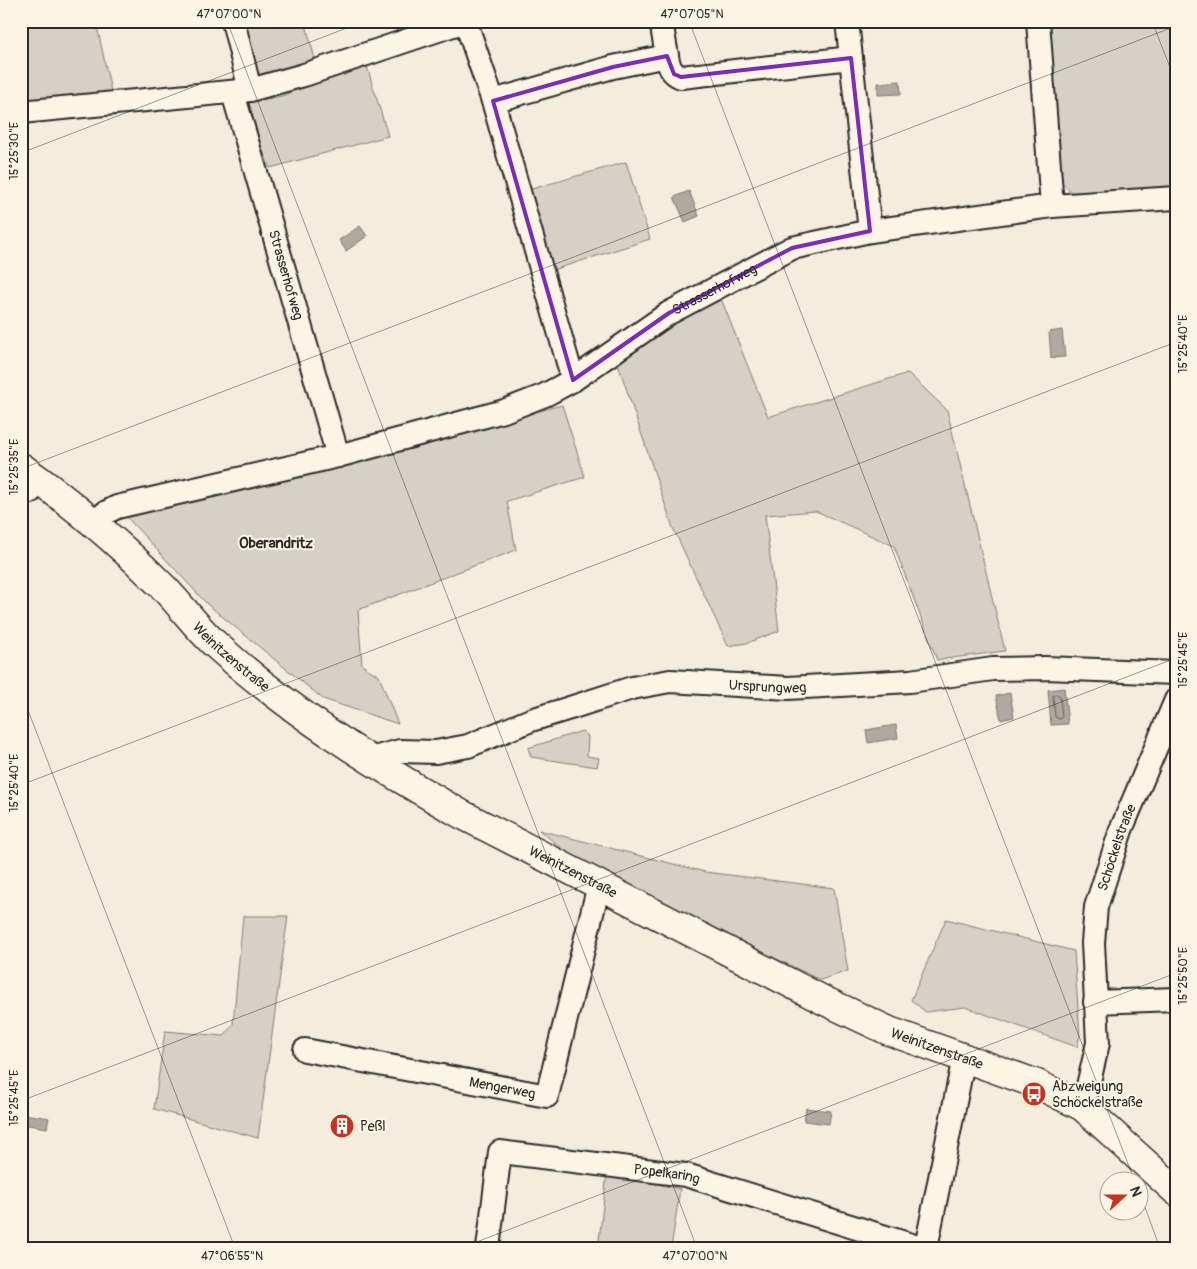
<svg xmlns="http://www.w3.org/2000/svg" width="1197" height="1269" viewBox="0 0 1197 1269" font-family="Pangolin,sans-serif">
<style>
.green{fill:#d6d1c4;stroke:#807e78}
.water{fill:#afaaa0;stroke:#7a7771}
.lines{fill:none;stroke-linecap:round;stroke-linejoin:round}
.shore{stroke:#605e5a;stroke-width:1}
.street-casing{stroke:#2b2b2b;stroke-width:26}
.secondary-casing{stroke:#2b2b2b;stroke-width:31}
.street{stroke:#fcf5e5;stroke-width:22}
.secondary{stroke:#fcf5e5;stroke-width:28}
.marked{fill:none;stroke:#7b2cbf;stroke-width:4;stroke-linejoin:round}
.ticks{fill:none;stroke:#2b2b2b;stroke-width:1;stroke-opacity:0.45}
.labels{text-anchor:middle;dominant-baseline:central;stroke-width:4;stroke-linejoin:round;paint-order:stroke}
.street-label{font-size:14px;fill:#2b2b2b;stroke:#fcf5e5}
.poi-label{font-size:14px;fill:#2b2b2b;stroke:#fcf5e5;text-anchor:start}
.neighbourhood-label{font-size:15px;font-weight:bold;fill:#2b2b2b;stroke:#fcf5e5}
.neatline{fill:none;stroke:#2b2b2b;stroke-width:2}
.ticks-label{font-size:12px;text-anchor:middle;fill:#2b2b2b}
</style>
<rect width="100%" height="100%" fill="#f4edde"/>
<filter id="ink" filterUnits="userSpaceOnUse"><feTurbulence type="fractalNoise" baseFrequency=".02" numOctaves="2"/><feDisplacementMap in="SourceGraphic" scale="10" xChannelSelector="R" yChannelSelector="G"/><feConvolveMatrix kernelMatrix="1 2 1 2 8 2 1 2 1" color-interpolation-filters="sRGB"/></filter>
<g filter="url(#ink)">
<path class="green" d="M68,21H96L112,96L21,105V27Z
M243,21H305L317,67L256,80Z
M1050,21H1176V191L1075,196L1056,176Z
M365,60L388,136L270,168L247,113L248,103L282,96Z
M626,162L650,239L553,270L528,190Z
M720,296L768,417L908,373L947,410L1005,651L937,660L894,546L816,511L765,515L779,631L747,643L728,646L673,528L618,364L681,317Z
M562,405L585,477L507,501L516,550L358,610L362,665L379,676L398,724L323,699L207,604L123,513L338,464Z
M582,731L588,736L587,756L599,758L597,767L531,757L528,748Z
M539,830L705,872L834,888L848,971L820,980L660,902L569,854Z
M243,916H288L258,1138L154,1109L165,1031L224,1036L233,1024Z
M946,919L1074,951L1080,1036L1077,1047L965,1007L926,1012L911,1000Z
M607,1173L680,1189L671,1248H598Z"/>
<path class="water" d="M900,81L901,94L878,95V83Z
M689,191L699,216L685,222L674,197Z
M360,226L367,236L346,251L339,240Z
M1062,330L1065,357L1051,358L1049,332Z
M1064,688L1068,724L1051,725L1048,690Z
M1010,693L1014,717L1001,720L996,696Z
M896,725L898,738L868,743L866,730Z
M806,1108L831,1111L829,1124L804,1121Z
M24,1114L49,1118L47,1128L22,1124Z"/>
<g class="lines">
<path class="shore" d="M1056,694L1060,696L1062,717L1060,719L1055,717L1053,696Z"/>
<defs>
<g id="street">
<path d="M233,21L250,90"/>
<path d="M661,21L667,56"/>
<path d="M1038,21L1052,206"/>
<path d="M466,23L493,101L573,380"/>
<path d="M851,58L870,231"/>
<path d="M493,101L613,67L667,56C669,67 671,73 681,77L851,58L847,21"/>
<path d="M21,112L250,90L304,75L465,21"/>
<path id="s1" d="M338,456L504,411L545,395L573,380L669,313L792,248L870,231L1052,206L1176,198"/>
<path d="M21,493L30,492L39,479"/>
<path d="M96,523L105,513L117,507L338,456L233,93"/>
<path id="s2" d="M370,759L400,751L436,752L468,746L531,720L570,708L632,688L670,681L788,688L910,681L993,669L1045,668L1176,673"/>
<path d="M1095,1002L1176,999"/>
<path id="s3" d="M305,1050L547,1096L599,885"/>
<path id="s4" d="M1083,1107L1098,1043L1093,943L1096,907L1121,830L1176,700"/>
<path id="s5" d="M488,1248L500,1152L686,1175L921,1248"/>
<path d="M926,1248L964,1057"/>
</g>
<g id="secondary">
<path id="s6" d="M21,467C72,503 118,542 162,586C181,605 196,627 216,645C289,711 375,765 461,814L823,1000L889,1031L1037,1084L1083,1107L1176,1191"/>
</g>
</defs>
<use href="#street" class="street-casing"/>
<use href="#secondary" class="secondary-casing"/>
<use href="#street" class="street"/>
<use href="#secondary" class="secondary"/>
</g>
</g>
<path class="marked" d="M667,56L674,74L681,77L851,58L870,231L792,248L669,313L573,380L493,101L613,67Z"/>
<path class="ticks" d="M227,21L697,1248M689,21L1135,1182M1152,21L1176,83M21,153L365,21M21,469L1176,26M21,692L235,1248M21,785L1176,342M21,1101L1176,658M1140,1194L1160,1248M461,1248L1176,973"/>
<defs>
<symbol id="bus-disc" viewBox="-11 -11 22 22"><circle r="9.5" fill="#c8321e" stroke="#fcf5e5"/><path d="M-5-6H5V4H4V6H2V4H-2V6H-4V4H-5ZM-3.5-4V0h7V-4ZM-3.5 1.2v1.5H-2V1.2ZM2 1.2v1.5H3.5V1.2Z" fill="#fff"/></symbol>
<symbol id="building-disc" viewBox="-11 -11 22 22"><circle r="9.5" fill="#c8321e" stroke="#fcf5e5"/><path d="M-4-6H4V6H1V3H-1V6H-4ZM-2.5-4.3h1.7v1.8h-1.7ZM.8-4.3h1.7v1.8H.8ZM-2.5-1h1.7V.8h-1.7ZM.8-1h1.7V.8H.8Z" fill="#fff"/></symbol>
</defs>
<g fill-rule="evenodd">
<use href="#bus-disc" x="1020" y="1080" width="28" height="28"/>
<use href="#building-disc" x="328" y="1112" width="28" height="28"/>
</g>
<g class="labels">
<g class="street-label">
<text transform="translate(286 275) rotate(74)">Strasserhofweg</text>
<text stroke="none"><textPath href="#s1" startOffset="416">Strasserhofweg</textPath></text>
<text stroke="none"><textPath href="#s6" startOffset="284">Weinitzenstraße</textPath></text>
<text stroke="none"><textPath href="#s2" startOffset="410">Ursprungweg</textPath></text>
<text stroke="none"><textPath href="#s4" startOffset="265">Schöckelstraße</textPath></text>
<text stroke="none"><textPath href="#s6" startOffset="689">Weinitzenstraße</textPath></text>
<text stroke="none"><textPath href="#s6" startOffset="1094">Weinitzenstraße</textPath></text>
<text stroke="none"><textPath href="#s3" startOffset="201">Mengerweg</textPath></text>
<text stroke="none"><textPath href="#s5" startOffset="265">Popelkaring</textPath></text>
</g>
<g class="poi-label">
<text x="1052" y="1086">Abzweigung<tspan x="1052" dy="16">Schöckelstraße</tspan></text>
<text x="360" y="1126">Peßl</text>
</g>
<g class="neighbourhood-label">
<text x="276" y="543">Oberandritz</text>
</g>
</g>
<rect width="1197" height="1269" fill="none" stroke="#fcf5e5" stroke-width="55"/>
<g transform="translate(1124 1196) rotate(69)"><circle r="24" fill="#fcf5e5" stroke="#a8a49b"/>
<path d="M0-4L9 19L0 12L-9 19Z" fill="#c8321e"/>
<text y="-8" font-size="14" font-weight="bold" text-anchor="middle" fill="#2b2b2b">N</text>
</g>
<rect x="28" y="28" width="1142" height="1214" class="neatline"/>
<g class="ticks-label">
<text x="229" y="18">47°07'00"N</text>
<text x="692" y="18">47°07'05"N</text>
<text transform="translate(14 151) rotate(-90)" y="4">15°25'30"E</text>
<text transform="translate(1183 344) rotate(-90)" y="4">15°25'40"E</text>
<text transform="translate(14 467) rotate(-90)" y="4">15°25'35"E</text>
<text transform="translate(1183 660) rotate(-90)" y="4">15°25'45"E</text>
<text transform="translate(14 783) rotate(-90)" y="4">15°25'40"E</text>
<text transform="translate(1183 976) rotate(-90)" y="4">15°25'50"E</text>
<text transform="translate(14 1098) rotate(-90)" y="4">15°25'45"E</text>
<text x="232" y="1260">47°06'55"N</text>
<text x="695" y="1260">47°07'00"N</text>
</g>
</svg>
